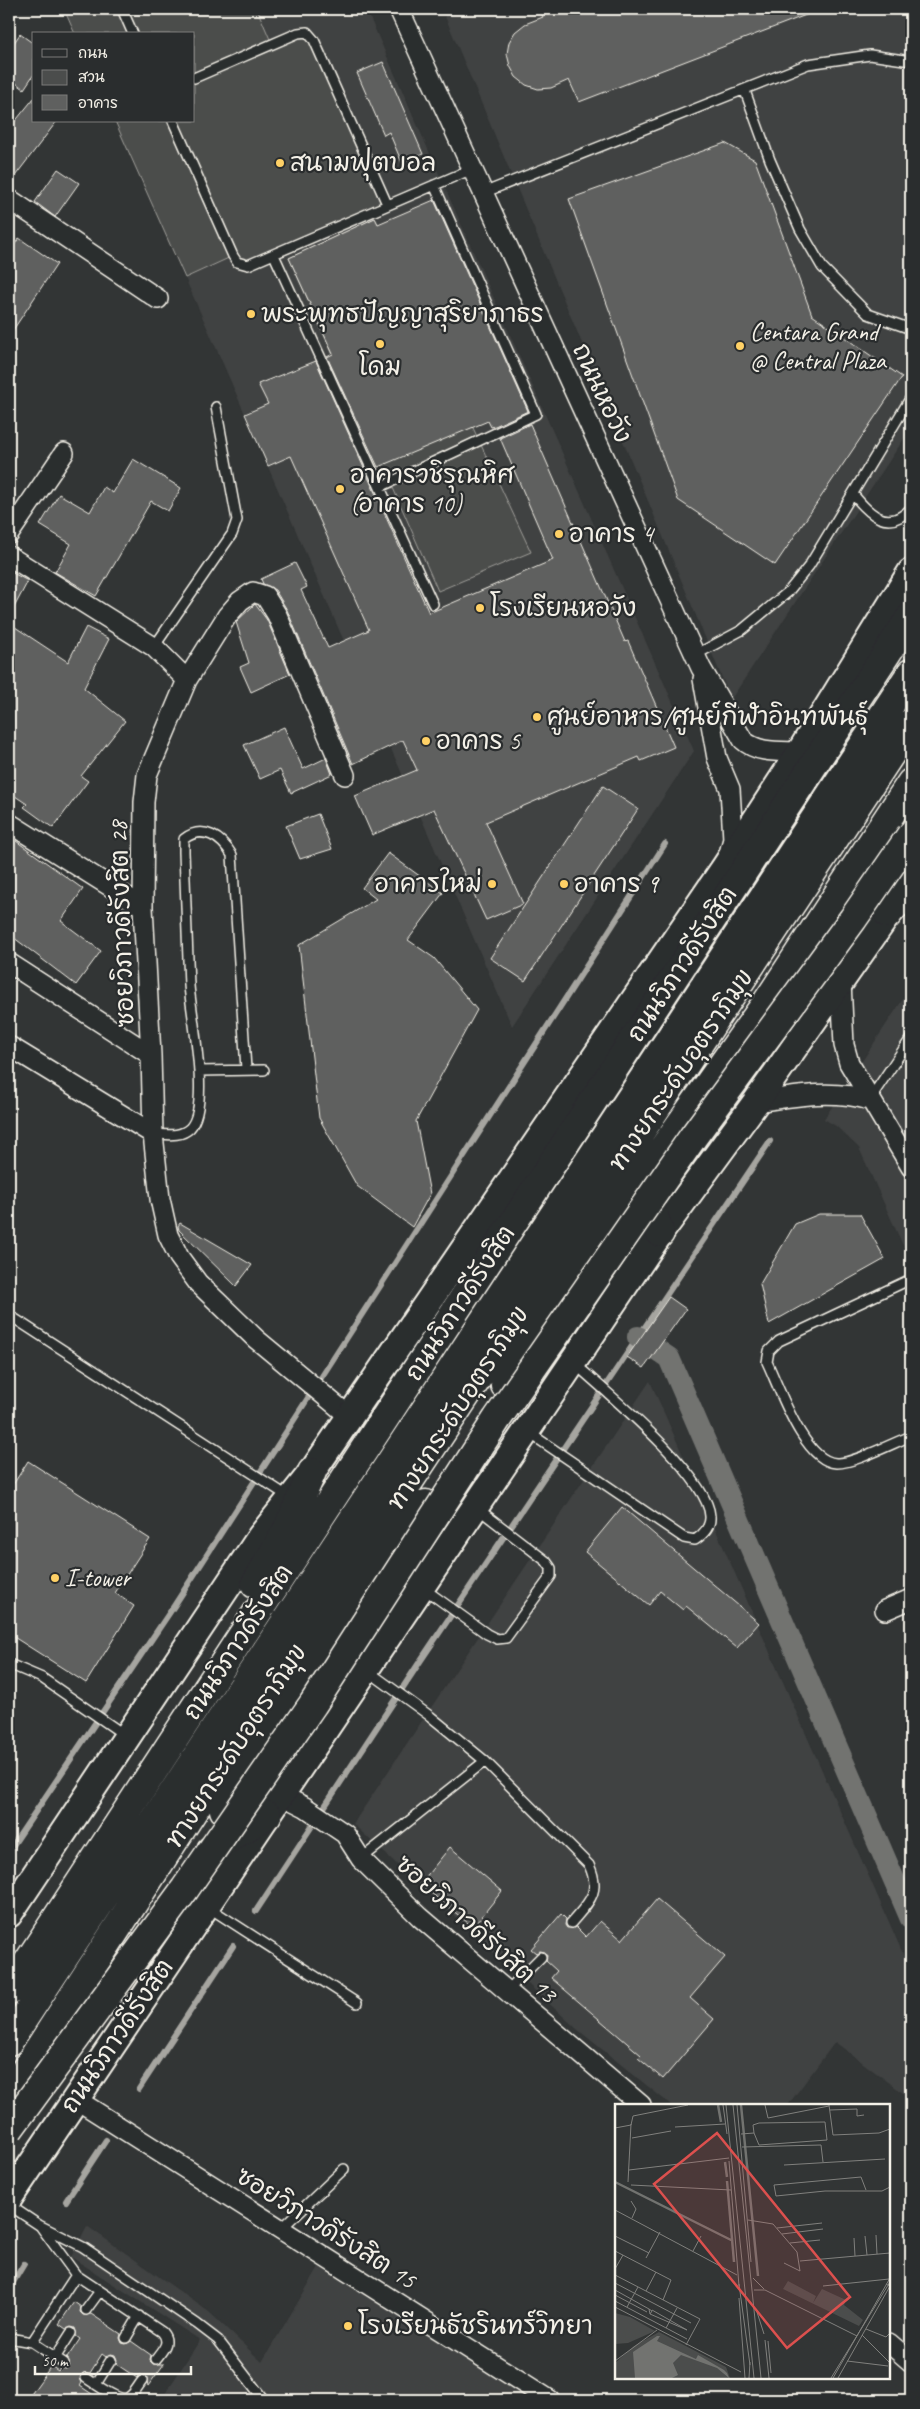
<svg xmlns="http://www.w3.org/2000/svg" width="920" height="2409" viewBox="0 0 920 2409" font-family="Caveat,'Playpen Sans Thai',sans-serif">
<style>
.built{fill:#404242}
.green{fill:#4b4d4c;stroke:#a09f9a}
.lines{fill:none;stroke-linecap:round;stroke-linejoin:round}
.stream{stroke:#a6a5a0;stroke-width:6}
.canal{stroke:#727370;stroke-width:22}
.building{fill:#5f605f;stroke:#f4f1e8}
.lane-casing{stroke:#f4f1e8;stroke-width:12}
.street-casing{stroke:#f4f1e8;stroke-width:22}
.secondary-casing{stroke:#f4f1e8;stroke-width:30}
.highway-casing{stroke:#f4f1e8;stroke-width:31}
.lane{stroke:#2a2d2e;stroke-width:9}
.street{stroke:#2a2d2e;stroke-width:19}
.secondary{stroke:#2a2d2e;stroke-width:26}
.highway{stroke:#2a2d2e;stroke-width:28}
.highway-bridge-casing{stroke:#f4f1e8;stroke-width:31;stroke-linecap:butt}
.highway-bridge{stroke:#2a2d2e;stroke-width:28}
.poi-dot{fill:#ffd166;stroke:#2a2d2e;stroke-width:2}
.labels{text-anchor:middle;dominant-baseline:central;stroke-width:4.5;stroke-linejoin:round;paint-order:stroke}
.poi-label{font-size:25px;fill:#f4f1e8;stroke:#2a2d2e;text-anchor:start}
.street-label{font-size:25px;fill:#f4f1e8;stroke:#2a2d2e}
.inset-river{fill:none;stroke:#727370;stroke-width:2.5}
.inset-road{fill:none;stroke:#80807d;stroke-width:1}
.view{fill:#dc504e;fill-opacity:0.15;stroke:#dc504e;stroke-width:2.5}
.inset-edge{fill:none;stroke:#f4f1e8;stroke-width:2.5}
</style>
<rect width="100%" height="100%" fill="#323535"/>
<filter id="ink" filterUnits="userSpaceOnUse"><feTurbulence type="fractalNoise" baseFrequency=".02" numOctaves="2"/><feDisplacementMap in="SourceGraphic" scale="10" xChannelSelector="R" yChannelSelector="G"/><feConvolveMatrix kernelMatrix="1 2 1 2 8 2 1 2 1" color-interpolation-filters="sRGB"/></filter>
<g filter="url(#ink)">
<path class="built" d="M64,9H366L694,751L512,1026L214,343L115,121H194V34H75Z
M442,9H911V428L731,699Z
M911,987V1263L859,1148L836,1126L824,1119Z
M650,1381L911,1972V2099L835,2042L788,2105H671L577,2029L353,1824Z
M87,2226L209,2312L262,2362L319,2267L530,2400H161L200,2340L71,2257Z"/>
<path class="green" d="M64,9H122L133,34H75Z
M123,9H257L272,44L307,32L387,204L243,265L233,256L185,278L115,121H194V34H134Z
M375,218L531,552L438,591L383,465L289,258Z"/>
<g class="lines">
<path class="stream" d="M9,1851L174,1606L665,844
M256,1911L421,1660L770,1141
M139,2089L233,1946
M66,2201L106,2140
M9,2289L24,2264"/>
<path class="canal" d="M638,1337L669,1358L911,1919"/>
</g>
<path class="building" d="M539,9H818L819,10L579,102L569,80L551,88L538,89L526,85L516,77L510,66L507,54L509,42L515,32L525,24L543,17Z
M20,34L34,44V74L24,89L9,78V50Z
M383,62L423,154L402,163L389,132L384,135L357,73Z
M34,98V121H57L9,184V129Z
M725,143L755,160L812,315L902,377L775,565L678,500L569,199Z
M58,169L79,183L55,217L35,202Z
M434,200L528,411L495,426L491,427L488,421L378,467L327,357L333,354L289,258L375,218L378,224Z
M19,238L57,264L9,336V253Z
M316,361L429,613L553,560L500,438L530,424L625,642L628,641L674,747L641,761L639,757L486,822L523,904L486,920L434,809L372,835L355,796L417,770L403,740L353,764L287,610L275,590L263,584L261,579L295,563L307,587L301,590L328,648L369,630L291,456L268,466L245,414L268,404L258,384Z
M133,459L181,488L168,511L151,501L96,596L55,572L71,544L40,525L59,494L90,512L104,487L113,493Z
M9,571L28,581L9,617Z
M255,604L267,620L290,674L251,692L240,667L249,663L236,622Z
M9,623L68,662L86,627L109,639L84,688L125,721L81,776L88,781L53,828L24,807L27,804L9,792Z
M284,727L303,769L326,758L332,774L291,793L280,770L260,779L244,745Z
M603,786L638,809L525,981L490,958Z
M318,814L332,849L300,859L286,826Z
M9,836L83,889L61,921L101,951L76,985L9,934Z
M388,853L443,893L408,940L434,958L477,1010L416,1121L430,1194L412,1227L357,1186L319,1118L299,945L376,899L362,888Z
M819,1214H860L885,1259L769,1324L760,1284L795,1224Z
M180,1223L252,1265L236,1286L179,1230L178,1226Z
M669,1297L686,1309L644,1368L627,1357Z
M28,1461L150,1539L115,1593L134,1606L86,1683L9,1634V1491Z
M622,1507L759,1623L737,1648L686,1606L683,1610L660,1591L649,1605L585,1552Z
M450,1847L502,1891L473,1927L420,1884Z
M657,1899L725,1957L690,1998L714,2019L663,2079L638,2058L641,2055L551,1978L557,1971L546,1961L547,1956L545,1952L540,1951L536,1953L531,1949L561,1914L566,1919L565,1925L567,1928L576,1927L586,1937L600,1921L622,1940Z
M74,2302L81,2307L80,2312L83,2315L91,2314L121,2334L120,2338L122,2343L126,2344L131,2341L151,2355L150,2361L153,2364H164L148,2386L145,2376L140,2375L137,2378L116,2364L117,2360L115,2355L111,2354L106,2357L102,2354L90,2373H83L80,2378L82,2383L80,2386L101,2400H27L51,2366L58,2371L60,2368L66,2369L69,2366L67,2358L80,2339L76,2336L75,2328L71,2327L66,2329L59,2324Z"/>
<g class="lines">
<defs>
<path id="lane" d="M122,9L133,34
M194,78L298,33L307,32L314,40L387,204
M745,91L770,160L800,229L822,267L868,314L911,329
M173,121L233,256L237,262L248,265L472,169
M483,193L808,64L870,55L911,61
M274,255L433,604
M380,487L536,414L434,185
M853,494C869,514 888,533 911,508
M154,647L232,534L237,520L216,407
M695,655L742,630L788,592L809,566L911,397
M199,1071L264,1070
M870,1099L911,1038
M153,1134C165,1134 180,1138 190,1128C211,1106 191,1015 189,985C187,941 186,897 184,852V839C203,824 222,838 232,855L246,1069
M911,1279L779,1341L769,1351L767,1362C779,1387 804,1462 836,1463C853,1464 893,1443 911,1436
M9,1315L289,1497
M528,1432L684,1538L695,1540C704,1534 711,1527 710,1516C708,1476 605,1391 574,1363
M423,1588L487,1634L497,1639L506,1638L551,1576V1568L546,1561L477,1508
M9,1664L42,1678L126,1736
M368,1671L430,1716L485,1761L589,1865C602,1893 588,1903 571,1923
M361,1859L485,1761
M208,1907L357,2003
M508,1990L541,1957
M9,2205L39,2225L83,2247L197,2324L218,2340L264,2400
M41,2227L76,2275
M281,2229L344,2169
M86,2310L100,2291
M9,2338L32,2342
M126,2338L139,2316
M55,2358L71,2333
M64,2363L32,2342L76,2275L162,2332C171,2342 163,2350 156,2359
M86,2378C94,2383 120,2403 129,2397C134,2394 138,2386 142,2381
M96,2384L111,2360"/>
<path id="street" d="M399,9L701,668L743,740C758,754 781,751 800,752
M9,199L158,299
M9,534L64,453
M9,556L154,647L187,680
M703,679L717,758L730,789L733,839L728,857
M345,775L277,615L265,596L253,592L240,601L227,616L187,680L147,775L144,802L143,907L151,1055L153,1134L160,1199L168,1235L179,1257L198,1283L256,1339L349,1416
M9,823L143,907
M9,963L151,1055
M841,982L844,1045L849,1063L911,1167
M9,1046L153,1134
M756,1102C795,1096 832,1089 870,1100
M885,1610L911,1599
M279,1794L305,1807L345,1834L361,1859L420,1917L641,2105
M74,2098L550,2400
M889,2343L911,2362"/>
<path id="secondary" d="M9,1914L261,1536L312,1472L725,867L800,752L911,572
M9,2198L660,1233L756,1102L888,914L904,898"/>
<path id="highway" d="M888,914L911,878
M643,1181L660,1233
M505,1385L642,1178L767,1002L911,783
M255,1584L287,1529L312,1472
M224,1810L426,1504
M211,1850L267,1815
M9,1991L911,616
M9,2041C311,1586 609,1128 911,673
M9,2095L291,1660L911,723"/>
</defs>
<use href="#lane" class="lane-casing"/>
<use href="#street" class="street-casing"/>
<use href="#secondary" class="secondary-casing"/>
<use href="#highway" class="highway-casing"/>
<use href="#lane" class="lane"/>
<use href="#street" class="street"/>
<use href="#secondary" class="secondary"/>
<use href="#highway" class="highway"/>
<defs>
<path id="highway-bridge" d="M9,2129L185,1889L313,1704L497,1419L693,1137L853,919L911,835"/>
</defs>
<use href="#highway-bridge" class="highway-bridge-casing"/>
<use href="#highway-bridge" class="highway-bridge"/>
</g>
</g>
<g class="poi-dot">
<circle cx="280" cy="163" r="5"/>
<circle cx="251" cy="314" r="5"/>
<circle cx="380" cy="344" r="5"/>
<circle cx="740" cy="346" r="5"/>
<circle cx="340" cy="489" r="5"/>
<circle cx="559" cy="534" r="5"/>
<circle cx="480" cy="608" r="5"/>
<circle cx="537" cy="717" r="5"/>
<circle cx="426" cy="741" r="5"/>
<circle cx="492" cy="884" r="5"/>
<circle cx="564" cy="884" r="5"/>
<circle cx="55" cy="1578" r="5"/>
<circle cx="348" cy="2326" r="5"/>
</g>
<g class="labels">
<g class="poi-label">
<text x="290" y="163">สนามฟุตบอล</text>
<text x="261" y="314">พระพุทธปัญญาสุริยาภาธร</text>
<text x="750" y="332">Centara Grand<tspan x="750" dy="29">@ Central Plaza</tspan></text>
<text x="380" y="367" text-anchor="middle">โดม</text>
<text x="350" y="475">อาคารวชิรุณหิศ<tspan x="350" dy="29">(อาคาร 10)</tspan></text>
<text x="569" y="534">อาคาร 4</text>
<text x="490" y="608">โรงเรียนหอวัง</text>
<text x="547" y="717">ศูนย์อาหาร/ศูนย์กีฬาอินทพันธุ์</text>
<text x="436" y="741">อาคาร 5</text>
<text x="482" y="884" text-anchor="end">อาคารใหม่</text>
<text x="574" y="884">อาคาร 9</text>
<text x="65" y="1578">I-tower</text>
<text x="358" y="2326">โรงเรียนธัชรินทร์วิทยา</text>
</g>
<g class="street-label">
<text transform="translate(602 393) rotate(65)">ถนนหอวัง</text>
<text transform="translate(122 924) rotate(-92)">ซอยวิภาวดีรังสิต 28</text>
<text transform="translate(682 964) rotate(-57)">ถนนวิภาวดีรังสิต</text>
<text transform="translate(681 1070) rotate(-56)">ทางยกระดับอุตราภิมุข</text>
<text transform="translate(460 1303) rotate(-57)">ถนนวิภาวดีรังสิต</text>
<text transform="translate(458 1408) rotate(-57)">ทางยกระดับอุตราภิมุข</text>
<text transform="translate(238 1642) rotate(-57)">ถนนวิภาวดีรังสิต</text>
<text transform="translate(236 1746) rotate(-57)">ทางยกระดับอุตราภิมุข</text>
<text transform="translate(476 1929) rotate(42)">ซอยวิภาวดีรังสิต 13</text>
<text transform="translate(117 2036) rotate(-56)">ถนนวิภาวดีรังสิต</text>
<text transform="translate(326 2228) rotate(32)">ซอยวิภาวดีรังสิต 15</text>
</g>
</g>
<g transform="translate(615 2104)">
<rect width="275" height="275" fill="#323535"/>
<path d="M173,177L201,192L198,199L207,185L231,196L229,201L248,216L244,222L168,185ZM0,209L15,213L40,227L13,239L0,240ZM44,228L111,263L115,274H0V259L19,242Z" fill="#4b4d4c"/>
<path d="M42,232H45L42,237L81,255L83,251L109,266L112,269L114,274L102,264L66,251L58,259L63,271L57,274H20L18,248Z" fill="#727370"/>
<path class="inset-river" d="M103,1L106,18M126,1L143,172M110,58L112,73M112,77L119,158M0,78L118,137"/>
<path class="inset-road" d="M108,1L112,30M111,1L139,274M118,1L146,274M122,1L136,158M150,1L153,14L214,2M214,1L218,31L264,29L275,25M215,6L242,5V12L249,11M60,23L110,20M0,24L16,21L18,12L73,1M126,30L139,29L138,21L144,19L210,18L212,36L144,41L139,29M17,34L56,27M127,43L206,41L208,58M114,57L124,182M169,61L270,55M14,66L114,54M13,78L16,20M16,81L116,86M251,86L246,73L159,81L161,92L210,87H267L275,83M16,97L21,105L17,114M0,106L122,171M133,116L158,120L182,148L185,167L169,159M162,124L207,119M167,130L208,125M261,131L262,150M0,132L34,149M250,132L252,151M239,134L240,152M175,139L205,136M0,147L56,176L48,196M78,147L86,132M31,154L45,128M185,157L275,149M0,165L8,151M0,171L85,215L71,241M138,174L149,185M0,179L76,219M124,180L135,261M208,182L274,175M0,186L34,205L35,210L37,207L34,205M139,186H150L242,232M31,187L41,168M0,191L32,208M124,194L130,274M0,197L72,235M0,203L126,268M12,203L23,183M141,205L149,230M35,210L72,226L37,206M51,224L62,204M251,225L271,233L275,229M247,231L275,259M150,236L154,274M153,237L156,269M0,257L42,226M232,257L273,262M134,274L135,258M216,274L275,178M218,274L275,174M223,274L275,182L271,180"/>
<path class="view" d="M102,29L235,193L172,244L39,80Z"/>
<rect width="275" height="275" class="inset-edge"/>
</g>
<rect width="920" height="2409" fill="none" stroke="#2a2d2e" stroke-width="30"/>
<rect x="15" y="15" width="890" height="2379" fill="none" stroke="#f4f1e8" stroke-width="2" filter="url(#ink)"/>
<rect x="32" y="32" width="162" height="90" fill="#2a2d2e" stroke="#7b7b78"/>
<rect x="42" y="49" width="25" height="8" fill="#2a2d2e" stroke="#7b7b78"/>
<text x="78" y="58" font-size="15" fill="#f4f1e8">ถนน</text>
<rect x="42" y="70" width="25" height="15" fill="#4b4d4c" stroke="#7b7b78"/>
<text x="78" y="82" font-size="15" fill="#f4f1e8">สวน</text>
<rect x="42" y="95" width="25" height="15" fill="#5f605f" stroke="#7b7b78"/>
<text x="78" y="108" font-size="15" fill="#f4f1e8">อาคาร</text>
<path d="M35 2366v8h156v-8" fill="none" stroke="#f4f1e8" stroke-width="2.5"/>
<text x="42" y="2366" font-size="15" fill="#f4f1e8" stroke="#2a2d2e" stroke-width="4" paint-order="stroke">50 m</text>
</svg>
